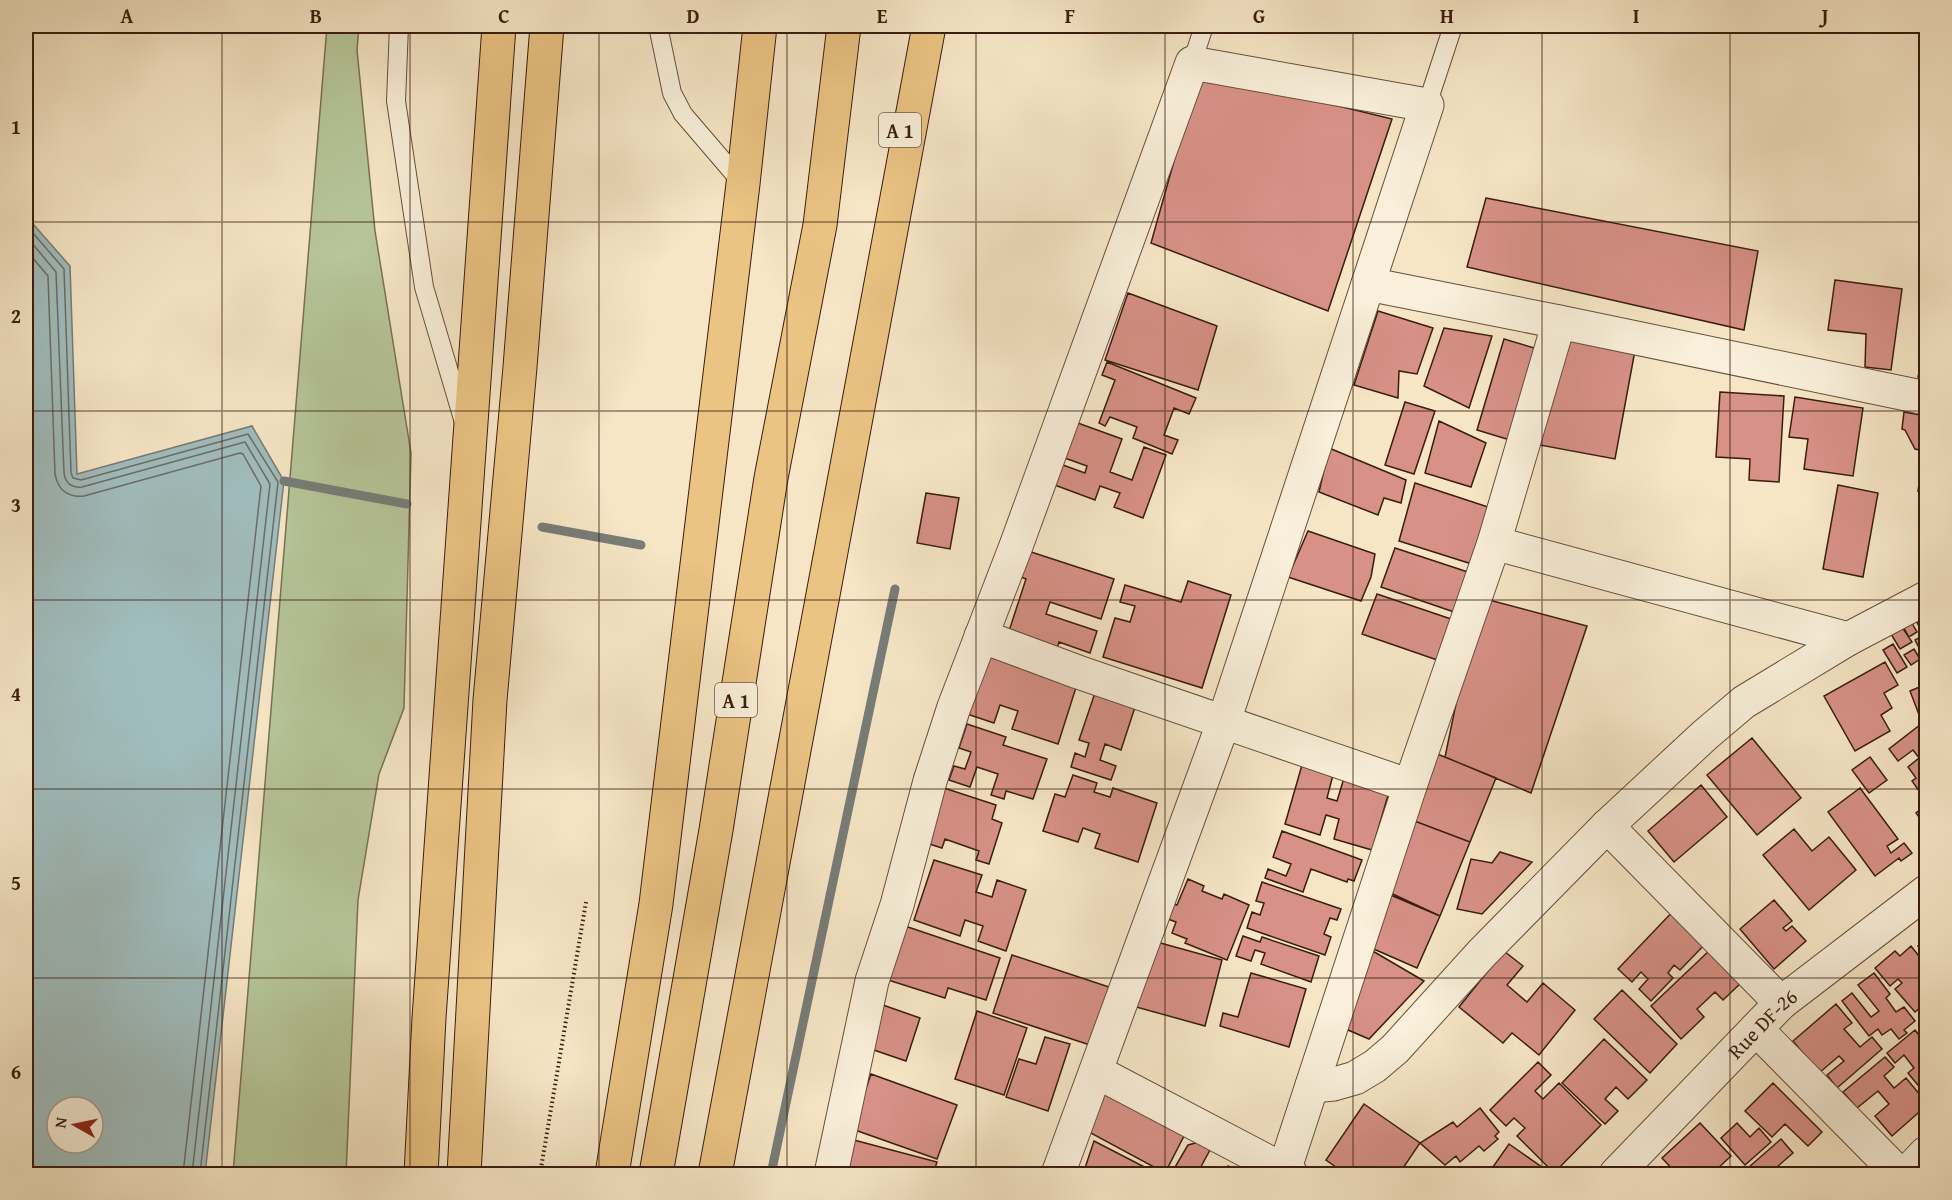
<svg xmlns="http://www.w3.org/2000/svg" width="1952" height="1200" viewBox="0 0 1952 1200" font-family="'Gentium Book Plus',serif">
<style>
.green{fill:#b6c699;stroke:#787254;stroke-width:1.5}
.water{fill:#a0bdbe;stroke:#777d78;stroke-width:1.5;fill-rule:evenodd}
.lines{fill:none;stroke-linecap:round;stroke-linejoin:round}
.shore{stroke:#6c6d66;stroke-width:1.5}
.stream{stroke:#777d78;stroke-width:9}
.building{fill:#d79187;stroke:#391d0e;stroke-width:1.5}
.lane-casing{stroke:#684f3c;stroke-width:20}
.street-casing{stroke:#684f3c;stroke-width:35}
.highway-casing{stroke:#391d0e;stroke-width:35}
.path{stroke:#391d0e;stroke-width:4;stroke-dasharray:1.5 3;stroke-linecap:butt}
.lane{stroke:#f9efda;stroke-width:18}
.street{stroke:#f9efda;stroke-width:33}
.highway{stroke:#ebc383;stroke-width:33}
.grid{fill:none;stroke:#391d0e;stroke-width:1.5;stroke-opacity:0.55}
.labels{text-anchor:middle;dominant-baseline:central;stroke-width:4.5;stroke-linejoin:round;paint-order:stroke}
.shield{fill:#f9efda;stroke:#735c4b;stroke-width:1.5}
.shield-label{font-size:20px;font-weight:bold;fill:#391d0e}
.street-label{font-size:21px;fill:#391d0e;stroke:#f9efda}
.neatline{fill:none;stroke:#391d0e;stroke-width:2}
.grid-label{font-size:20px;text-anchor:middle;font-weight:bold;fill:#391d0e}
</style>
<rect width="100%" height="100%" fill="#f6e6c6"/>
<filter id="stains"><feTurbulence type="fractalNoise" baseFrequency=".00333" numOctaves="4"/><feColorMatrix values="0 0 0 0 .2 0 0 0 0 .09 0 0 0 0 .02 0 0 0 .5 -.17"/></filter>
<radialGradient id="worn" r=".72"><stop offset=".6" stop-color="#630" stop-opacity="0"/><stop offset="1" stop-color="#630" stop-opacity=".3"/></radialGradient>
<path class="green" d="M327,26H359L357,50L375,231L411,453L404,708L379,774L358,900L346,1174H233Z"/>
<path class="water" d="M26,216L70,266L77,474L252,426L284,481L205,1174H26ZM57,1107H93V1143H57Z"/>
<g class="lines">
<path class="shore" d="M26,225L64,269L71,473L73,478L81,480L248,434L278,482L200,1174
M26,236L56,272L64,473C65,483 72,488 82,487L245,442L270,484L192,1174
M26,250L48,276L55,474C58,490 68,498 84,496L240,453L243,454L261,486L183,1174"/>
<path class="stream" d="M284,481L407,504
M542,527L641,545
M771,1174L895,589"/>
</g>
<path class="building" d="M1199,72L1392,119L1328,311L1151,243Z
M1486,198L1758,251L1744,330L1467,267Z
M1835,280L1902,289L1891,370L1865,367L1866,334L1828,330Z
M1128,293L1217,326L1198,390L1105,360Z
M1378,311L1433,328L1417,374L1399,371L1398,398L1354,385Z
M1444,328L1492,336L1469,408L1424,386Z
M1561,328L1636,345L1615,459L1529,443Z
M1504,339L1548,352L1520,443L1477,430Z
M1923,355H1926V379L1918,377Z
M1107,362L1196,398L1189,414L1174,408L1164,435L1178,440L1172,454L1133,438L1137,427L1110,417L1105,426L1099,423L1115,380L1102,375Z
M1720,392L1784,396L1779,482L1749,480L1750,459L1716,457Z
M1795,397L1863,408L1853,476L1804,469L1808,439L1789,437Z
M1405,402L1435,411L1414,474L1385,465Z
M1904,412L1926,416L1924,451L1915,449L1905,430L1902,429Z
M1439,421L1486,443L1471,487L1425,473Z
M1075,422L1122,439L1110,472L1132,480L1144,447L1166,455L1143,518L1114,507L1120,493L1100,486L1095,500L1052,484L1060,464L1085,473L1087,466L1062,457Z
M1926,437V492L1918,491Z
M1329,448L1406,480L1401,503L1384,498L1378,515L1319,492Z
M1415,483L1497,510L1475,565L1399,541Z
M1838,485L1878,493L1863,577L1823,569Z
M926,493L959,498L950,549L917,543Z
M1308,531L1375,554L1371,577L1361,601L1288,577Z
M1395,548L1474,574L1460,614L1381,587Z
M1025,550L1114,579L1101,619L1050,602L1046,614L1097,631L1090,653L1059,642L1057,648L1009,631L1026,579L1016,575Z
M1188,581L1231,595L1202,688L1103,657L1115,618L1130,622L1135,606L1120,602L1125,585L1181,602Z
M1377,594L1457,621L1443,662L1362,634Z
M1478,597L1587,626L1531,793L1445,757Z
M1926,612V661L1915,640L1924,635L1915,619Z
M1909,618L1917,632L1909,637L1901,623Z
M1902,627L1912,642L1900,649L1891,634Z
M1893,644L1907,667L1897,673L1883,650Z
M985,647L1079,678L1058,744L1012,729L1018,711L1000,705L994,723L964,713Z
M1914,649L1920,659L1911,665L1904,655Z
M1885,662L1898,685L1884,693L1892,708L1881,715L1890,731L1855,751L1824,696Z
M1922,686L1926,694V717L1921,720L1910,691Z
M1097,687L1137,701L1121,750L1105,744L1100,760L1116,766L1111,780L1071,767L1075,753L1085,757L1089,743L1079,740Z
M1925,721L1926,767L1913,750L1898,761L1889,749Z
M967,724L1006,737L1003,745L1047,759L1033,799L1006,791L1004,799L991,795L998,774L977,767L970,787L949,780L954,766L965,769L971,752L959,748Z
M1752,738L1801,798L1757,835L1707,775Z
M1430,751L1496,778L1470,842L1404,817Z
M1870,757L1887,780L1869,793L1852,770Z
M1919,758L1926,769L1924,772L1926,776V801L1912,781L1916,778L1908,767Z
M1302,765L1333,775L1327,798L1337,801L1344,778L1389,792L1372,850L1334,839L1339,819L1326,815L1320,835L1285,824Z
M1073,775L1097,783L1094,792L1110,797L1113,788L1157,803L1138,862L1095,848L1100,834L1083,828L1078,842L1043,831L1055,794L1065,797Z
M1701,785L1727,817L1674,862L1648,831Z
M941,787L996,805L992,819L1002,823L989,864L976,860L979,851L945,839L942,848L923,842Z
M1860,788L1898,839L1887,846L1891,853L1904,843L1912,853L1901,861L1899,858L1875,876L1828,812Z
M1926,805V827L1916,813Z
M1404,817L1470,842L1440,916L1384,890Z
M1794,829L1812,851L1829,837L1856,870L1809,910L1763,855Z
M1282,831L1362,860L1354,881L1348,879L1347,882L1311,869L1303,892L1265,878L1268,869L1286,876L1291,864L1273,857Z
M1500,852L1532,862L1482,914L1457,909L1471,859L1492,863Z
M934,860L982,875L976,892L992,897L997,880L1026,890L1006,951L978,941L983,926L965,920L960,936L914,920Z
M1188,879L1204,886L1202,891L1222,899L1224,894L1249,905L1227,960L1185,943L1187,939L1172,933L1176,922L1168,919L1174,904L1177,905Z
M1262,882L1341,909L1337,920L1330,918L1324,934L1331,937L1325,955L1247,928L1252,912L1260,915L1264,903L1256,901Z
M1381,891L1440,916L1417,968L1360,943Z
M1774,900L1792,921L1783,928L1786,931L1792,926L1806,941L1774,969L1740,929Z
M1676,908L1709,940L1680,970L1674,965L1668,973L1673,978L1651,1001L1639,989L1648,979L1641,972L1632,982L1618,969Z
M905,926L1000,958L986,1000L948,988L945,998L888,980Z
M1926,931V958L1918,946L1926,940L1922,935Z
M1243,936L1260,942L1262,937L1319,956L1311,982L1261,964L1265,953L1255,950L1251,961L1236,956Z
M1146,939L1222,960L1205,1026L1129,1005Z
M1359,943L1424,981L1369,1039L1334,1024Z
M1911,946L1926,965V1003L1915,1012L1895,989L1902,983L1898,979L1890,986L1875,968L1895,951L1900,956Z
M1711,949L1742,982L1723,1000L1715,992L1697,1009L1704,1017L1681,1039L1651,1006Z
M1504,951L1523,966L1507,985L1527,1002L1543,983L1575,1010L1539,1055L1512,1033L1503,1043L1459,1007Z
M1012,955L1109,987L1090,1045L993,1013Z
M1251,973L1306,989L1289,1047L1220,1026L1223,1013L1238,1017Z
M1874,973L1890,994L1886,998L1896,1012L1904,1007L1915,1021L1904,1030L1907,1033L1899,1039L1891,1029L1882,1035L1878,1029L1869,1036L1842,1001L1852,993L1871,1017L1879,1011L1858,985Z
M1622,990L1677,1044L1650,1073L1594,1019Z
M880,1004L920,1018L906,1061L865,1047Z
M1836,1004L1852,1023L1844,1029L1860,1047L1872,1037L1882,1049L1837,1088L1827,1075L1844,1061L1839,1056L1819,1073L1793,1041Z
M977,1011L1027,1028L1004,1095L955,1079Z
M1915,1030L1924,1042L1926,1040V1095L1908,1073L1914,1068L1904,1055L1895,1063L1887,1053Z
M1045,1037L1070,1044L1048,1111L1006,1097L1019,1059L1036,1064Z
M1604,1039L1647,1080L1628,1099L1616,1087L1605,1099L1618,1111L1605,1124L1562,1083Z
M1885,1057L1894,1067L1884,1076L1894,1088L1906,1078L1926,1102V1106L1892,1136L1875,1116L1889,1104L1878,1091L1857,1108L1843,1092Z
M1538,1062L1551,1075L1535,1091L1543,1099L1559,1083L1601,1125L1554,1173L1517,1136L1525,1128L1514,1118L1506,1126L1490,1110Z
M871,1074L957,1105L937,1159L852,1129Z
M1773,1083L1822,1132L1808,1146L1785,1124L1772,1137L1745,1111Z
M1101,1088L1185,1134L1165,1173L1087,1131Z
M1364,1104L1420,1143L1399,1174H1346L1326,1160Z
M1480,1108L1499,1132L1495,1136L1498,1139L1484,1151L1479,1146L1460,1162L1456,1156L1445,1165L1420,1143L1453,1122L1457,1127Z
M1700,1123L1731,1156L1716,1170L1719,1174H1677L1662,1158Z
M1737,1123L1750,1137L1759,1128L1771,1142L1745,1165L1721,1138Z
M850,1139L937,1162L933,1174H841Z
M1781,1139L1793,1153L1769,1174H1755L1749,1167Z
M1094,1141L1158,1174H1083Z
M1199,1142L1211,1148L1197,1174H1171L1188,1145Z
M1509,1144L1546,1170L1543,1174H1488Z
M1228,1166L1244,1174H1223Z"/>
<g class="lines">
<defs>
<path id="lane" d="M399,26L396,101L424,287L463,419
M658,26L672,93L683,114L743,184
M1192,63L1204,26
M1427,105L1453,26"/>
<g id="street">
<path d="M1368,284L1559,322L1926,398"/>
<path d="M1494,543L1848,639"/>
<path d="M981,636L1078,672L1410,786"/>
<path d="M1607,826L1781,1003"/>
<path d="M1756,1029L1899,1174"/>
<path d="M1097,1072L1291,1174"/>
<path d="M1312,1086L1334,1084L1355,1078L1375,1066L1395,1049L1482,953L1607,826L1705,735L1744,702L1848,639L1926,598"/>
<path d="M1284,1171L1410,786L1494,543L1559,322"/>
<path d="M831,1174L872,981L897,905L930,781L954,707L1016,546L1192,63L1427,105L1224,721L1058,1174"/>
<path id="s1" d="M1616,1174L1781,1003L1926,892"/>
<path d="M1906,1174L1926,1153"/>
</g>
<path id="highway" d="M421,1174L429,1018L499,26
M464,1174L490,700L520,367L547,26
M612,1174L656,904L743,184L760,26
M656,1174L716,830L771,478L820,225L844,26
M715,1174L929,26"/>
</defs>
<use href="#lane" class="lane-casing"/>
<use href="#street" class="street-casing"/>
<use href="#highway" class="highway-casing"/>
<path class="path" d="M540,1174L586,902"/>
<use href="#lane" class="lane"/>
<use href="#street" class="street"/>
<use href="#highway" class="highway"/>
</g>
<path class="grid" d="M222,26V1174M410,26V1174M599,26V1174M787,26V1174M976,26V1174M1165,26V1174M1353,26V1174M1542,26V1174M1730,26V1174M26,222H1926M26,411H1926M26,600H1926M26,789H1926M26,978H1926"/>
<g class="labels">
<g class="shield">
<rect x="879" y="113" width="42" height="34" rx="4.5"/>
<rect x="715" y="683" width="42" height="34" rx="4.5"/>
</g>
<g class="shield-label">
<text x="900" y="130">A 1</text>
<text x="736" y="700">A 1</text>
</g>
<g class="street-label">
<text stroke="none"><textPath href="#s1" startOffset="210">Rue DF-26</textPath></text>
</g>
</g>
<rect width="1952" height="1200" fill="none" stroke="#f6e6c6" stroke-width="66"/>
<g transform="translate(75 1125) rotate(279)"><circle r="28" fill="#f9efda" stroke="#ac9b88" stroke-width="1.5"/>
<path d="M0-4.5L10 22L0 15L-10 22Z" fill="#8f2418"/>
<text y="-9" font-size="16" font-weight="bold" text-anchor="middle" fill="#391d0e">N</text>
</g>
<rect x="33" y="33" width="1886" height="1134" class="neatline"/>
<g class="grid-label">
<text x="127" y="23">A</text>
<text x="316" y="23">B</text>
<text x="504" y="23">C</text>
<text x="693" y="23">D</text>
<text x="882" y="23">E</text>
<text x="1070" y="23">F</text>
<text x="1259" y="23">G</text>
<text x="1447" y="23">H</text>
<text x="1636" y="23">I</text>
<text x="1825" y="23">J</text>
<text x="16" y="134">1</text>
<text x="16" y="323">2</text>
<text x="16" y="512">3</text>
<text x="16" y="701">4</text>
<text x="16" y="890">5</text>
<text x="16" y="1079">6</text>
</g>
<rect width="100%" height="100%" filter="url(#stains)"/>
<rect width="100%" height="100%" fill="url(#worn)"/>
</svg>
